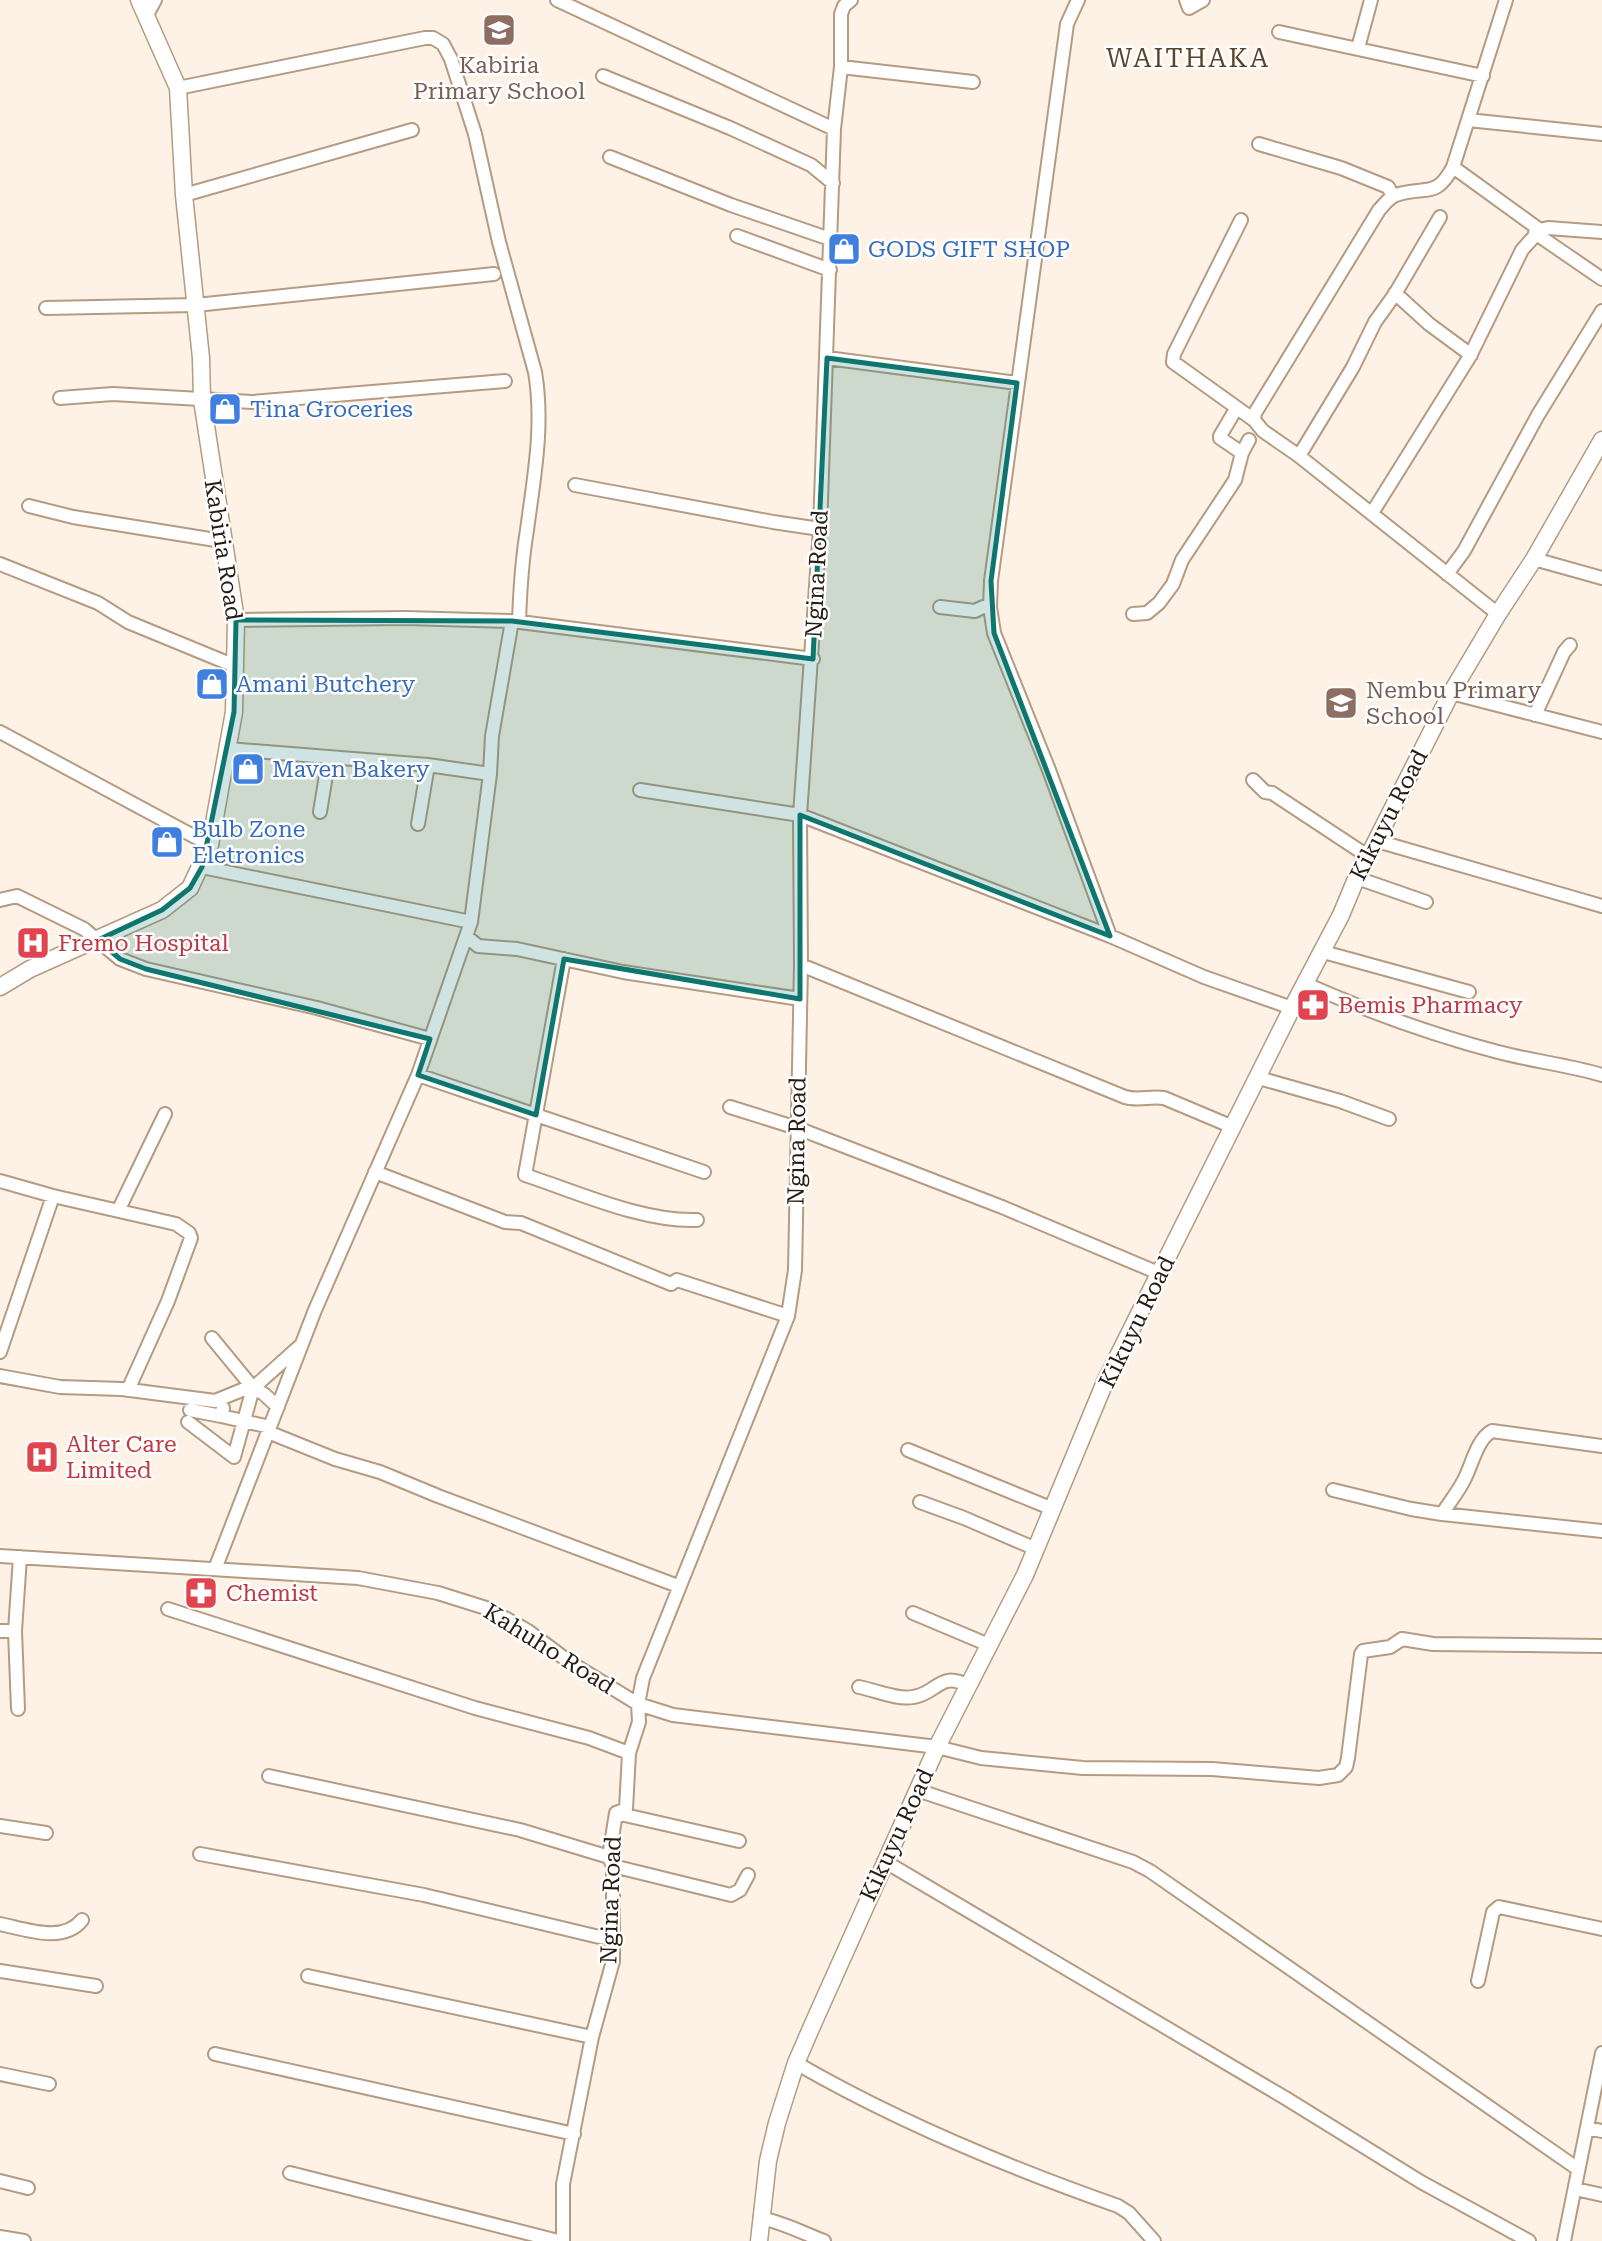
<svg xmlns="http://www.w3.org/2000/svg" width="1602" height="2241" viewBox="0 0 1602 2241" font-family="'Roboto Serif',serif">
<style>
.lines{fill:none;stroke-linecap:round;stroke-linejoin:round}
.minor-casing{stroke:#b59b81;stroke-width:16}
.major-casing{stroke:#b59b81;stroke-width:19}
.minor{stroke:#fff;stroke-width:12}
.major{stroke:#fff;stroke-width:16}
.marked{fill:#0f766e;fill-opacity:0.2;stroke:#0f766e;stroke-width:5;stroke-linejoin:round}
.labels{text-anchor:middle;dominant-baseline:central;stroke-width:5;stroke-linejoin:round;paint-order:stroke}
.education-label{font-size:23px;fill:#785e54;stroke:#fff}
.shop-label{font-size:23px;fill:#366cbe;stroke:#fff;text-anchor:start}
.street-label{font-size:23px;fill:#261c12;stroke:#fff}
.health-label{font-size:23px;fill:#be3a42;stroke:#fff;text-anchor:start}
.quarter-label{font-size:26px;letter-spacing:2px;fill:#5a442b;stroke:#fff}
</style>
<rect width="100%" height="100%" fill="#fef2e7"/>
<g class="lines">
<defs>
<path id="minor" d="M557,0L834,129
M1078,0L1067,24L991,581L990,607L994,633L1049,770L1110,936
M1186,0L1189,8L1203,0
M147,15L155,0
M1279,32L1483,76
M1358,48L1371,0
M841,67L973,82
M603,76L730,128L811,165L833,183
M178,88L425,38H433L443,44L451,59L475,134L499,242L535,372C544,425 534,477 527,530C522,560 520,591 519,622
M1468,120L1602,134
M1259,144L1341,168L1388,187L1393,196
M610,157L731,205L830,239
M1453,167L1540,230L1548,228L1602,232
M184,195L412,130
M1241,220L1174,354L1173,362L1254,420
M1535,233L1602,279
M737,236L830,270
M1395,293L1429,324L1471,355
M46,308L196,305L494,274
M827,358L1017,383
M60,398L113,394L252,402L505,381
M1236,409L1220,436V438L1242,453
M1299,456L1353,367L1375,322L1395,294L1440,217
M575,485L773,522L820,529
M29,506L73,517L222,541
M1372,513L1470,356L1522,250L1540,230
M1534,559L1602,578
M0,564L98,603L128,622L235,666
M1447,574L1464,551L1538,415L1602,311
M940,607L975,611L983,607H990
M1133,614L1147,613L1159,603L1173,584L1182,560L1235,480L1242,453L1249,440
M1498,614L1299,456L1263,431L1254,420L1255,413L1379,210C1384,205 1389,197 1396,195C1426,185 1435,200 1453,167L1506,0
M236,620L406,618L512,621L813,659
M1451,693L1602,732
M1535,715L1564,652L1570,645
M0,732L210,845
M228,749L428,765L490,774
M1253,780L1265,792L1272,793L1366,855
M640,790L800,815L1110,936L1204,977L1292,1008
M320,812L329,757
M418,824L428,765
M1377,841L1602,906
M202,867L471,922
M1357,878L1426,902
M0,900L17,896L84,929L120,959L146,969L317,1008L430,1039
M466,936L478,946L517,949L623,972L800,999
M1322,949L1327,953L1469,992
M564,959L525,1175C577,1192 642,1222 697,1220
M801,965L1125,1097C1138,1101 1150,1096 1164,1098L1233,1127
M1306,984C1367,1011 1433,1035 1498,1052C1532,1061 1568,1065 1602,1075
M418,1075L704,1172
M1259,1078L1340,1101L1389,1119
M730,1107L797,1128L1002,1207L1161,1274
M375,1172L505,1222L521,1223L671,1284L677,1280L788,1316
M0,1181L53,1196L176,1224L189,1233L191,1238L168,1301L128,1390
M119,1209L165,1114
M212,1338L253,1388
M0,1352L53,1196
M0,1376L60,1387L122,1389L215,1401L242,1390L253,1388L264,1394L278,1407
M190,1410L221,1416L223,1408
M221,1416L270,1427
M188,1422L234,1457L253,1388L300,1346
M268,1432L335,1459L380,1472L438,1496L678,1586
M908,1450L1053,1509
M1333,1490L1411,1509L1442,1514L1602,1531
M920,1502L964,1518L1036,1549
M1442,1514C1449,1503 1458,1492 1464,1480C1472,1465 1477,1439 1492,1431L1602,1446
M0,1556L358,1578L438,1593L489,1609L528,1631L568,1661L638,1704L673,1715L937,1747L981,1758L1083,1768L1212,1769L1319,1778L1338,1775L1346,1767L1348,1758L1361,1654L1363,1651L1390,1647L1402,1639L1433,1644L1602,1646
M215,1569L315,1310L418,1075L471,922L490,774L492,736L512,621
M168,1609L475,1708L589,1738L629,1753
M913,1613L989,1645
M0,1631H15
M859,1687C875,1690 897,1700 913,1697C937,1694 940,1670 968,1686
M18,1709L15,1631L20,1557
M269,1776L520,1830L609,1857
M917,1790L1133,1862L1150,1871L1578,2169
M616,1813L739,1841
M0,1826L46,1833
M200,1854L424,1895L595,1936L614,1939
M884,1861L1287,2099L1421,2182L1529,2241
M613,1866L731,1895L740,1890L748,1875
M0,1924C25,1929 63,1944 82,1920
M0,1971L96,1986
M308,1976L592,2037
M1478,1981L1493,1912L1499,1907L1602,1929
M215,2054L574,2134
M796,2063C898,2122 1007,2167 1118,2206L1129,2213L1154,2241
M0,2074L49,2084
M1587,2128L1602,2131
M290,2173L558,2241
M0,2181L28,2188
M1575,2189L1602,2195
M760,2218C783,2222 802,2233 824,2241
M0,2237L24,2241
M563,2241V2184L592,2037L613,1961V1866L609,1857L616,1813L626,1809L629,1753L639,1722L638,1704L643,1678L788,1316L795,1270L801,965L800,815L820,529L834,129L841,67V14L844,6L851,0
M1564,2241L1602,2053"/>
<path id="major" d="M0,987L30,969L162,910L190,888L210,845L234,712L236,620L202,400L201,358L184,195L178,88L139,0
M759,2241L768,2161L777,2123L796,2063L812,2026L937,1747L1025,1575L1105,1382L1292,1008L1341,915L1366,855L1371,851L1451,693L1498,614L1534,559L1602,440"/>
</defs>
<use href="#minor" class="minor-casing"/>
<use href="#major" class="major-casing"/>
<use href="#minor" class="minor"/>
<use href="#major" class="major"/>
</g>
<path class="marked" d="M827,358L1017,383L991,581L994,633L1110,936L800,815V999L564,959L536,1115L418,1075L430,1039L146,969L120,959L98,940L162,910L190,888L202,867L234,712L236,620L512,621L813,659Z"/>
<defs>
<symbol id="school-square" viewBox="-11 -11 22 22"><rect x="-9" y="-9" width="18" height="18" rx="4" fill="#8d6e63" stroke="#fff"/><path d="M0-5L7-2L0 1L-7-2ZM-4 1L0 2.5L4 1V4Q0 6-4 4Z" fill="#fff"/></symbol>
<symbol id="shop-square" viewBox="-11 -11 22 22"><rect x="-9" y="-9" width="18" height="18" rx="4" fill="#3f7fe0" stroke="#fff"/><path d="M-5-2.5h2.3a2.7 3.5 0 0 1 5.4 0H5L5.5 6h-11ZM-1.5-2.5h3a1.5 2.3 0 0 0-3 0Z" fill="#fff"/></symbol>
<symbol id="hospital-square" viewBox="-11 -11 22 22"><rect x="-9" y="-9" width="18" height="18" rx="4" fill="#e0444e" stroke="#fff"/><path d="M-5-5h3v3.5h4V-5h3V5h-3V1.5h-4V5h-3Z" fill="#fff"/></symbol>
<symbol id="pharmacy-square" viewBox="-11 -11 22 22"><rect x="-9" y="-9" width="18" height="18" rx="4" fill="#e0444e" stroke="#fff"/><path d="M-2-6h4v4h4v4h-4v4h-4v-4h-4v-4h4Z" fill="#fff"/></symbol>
</defs>
<g fill-rule="evenodd">
<use href="#school-square" x="480" y="11" width="38" height="38"/>
<use href="#shop-square" x="825" y="230" width="38" height="38"/>
<use href="#shop-square" x="206" y="390" width="38" height="38"/>
<use href="#shop-square" x="193" y="665" width="38" height="38"/>
<use href="#school-square" x="1322" y="684" width="38" height="38"/>
<use href="#shop-square" x="229" y="750" width="38" height="38"/>
<use href="#shop-square" x="148" y="823" width="38" height="38"/>
<use href="#hospital-square" x="14" y="924" width="38" height="38"/>
<use href="#pharmacy-square" x="1294" y="986" width="38" height="38"/>
<use href="#hospital-square" x="23" y="1438" width="38" height="38"/>
<use href="#pharmacy-square" x="182" y="1574" width="38" height="38"/>
</g>
<g class="labels">
<g class="education-label">
<text x="499" y="65">Kabiria<tspan x="499" dy="26">Primary School</tspan></text>
<text x="1366" y="690" text-anchor="start">Nembu Primary<tspan x="1366" dy="26">School</tspan></text>
</g>
<g class="shop-label">
<text x="868" y="249">GODS GIFT SHOP</text>
<text x="250" y="409">Tina Groceries</text>
<text x="236" y="684">Amani Butchery</text>
<text x="272" y="769">Maven Bakery</text>
<text x="192" y="829">Bulb Zone<tspan x="192" dy="26">Eletronics</tspan></text>
</g>
<g class="street-label">
<text transform="translate(223 550) rotate(81)">Kabiria Road</text>
<text transform="translate(817 574) rotate(-87)">Ngina Road</text>
<text transform="translate(1389 815) rotate(-63)">Kikuyu Road</text>
<text transform="translate(797 1141) rotate(-89)">Ngina Road</text>
<text transform="translate(1137 1322) rotate(-64)">Kikuyu Road</text>
<text transform="translate(549 1649) rotate(32)">Kahuho Road</text>
<text transform="translate(897 1835) rotate(-65)">Kikuyu Road</text>
<text transform="translate(611 1900) rotate(-88)">Ngina Road</text>
</g>
<g class="health-label">
<text x="58" y="943">Fremo Hospital</text>
<text x="1338" y="1005">Bemis Pharmacy</text>
<text x="66" y="1444">Alter Care<tspan x="66" dy="26">Limited</tspan></text>
<text x="226" y="1593">Chemist</text>
</g>
<g class="quarter-label">
<text x="1188" y="58">WAITHAKA</text>
</g>
</g>
</svg>
